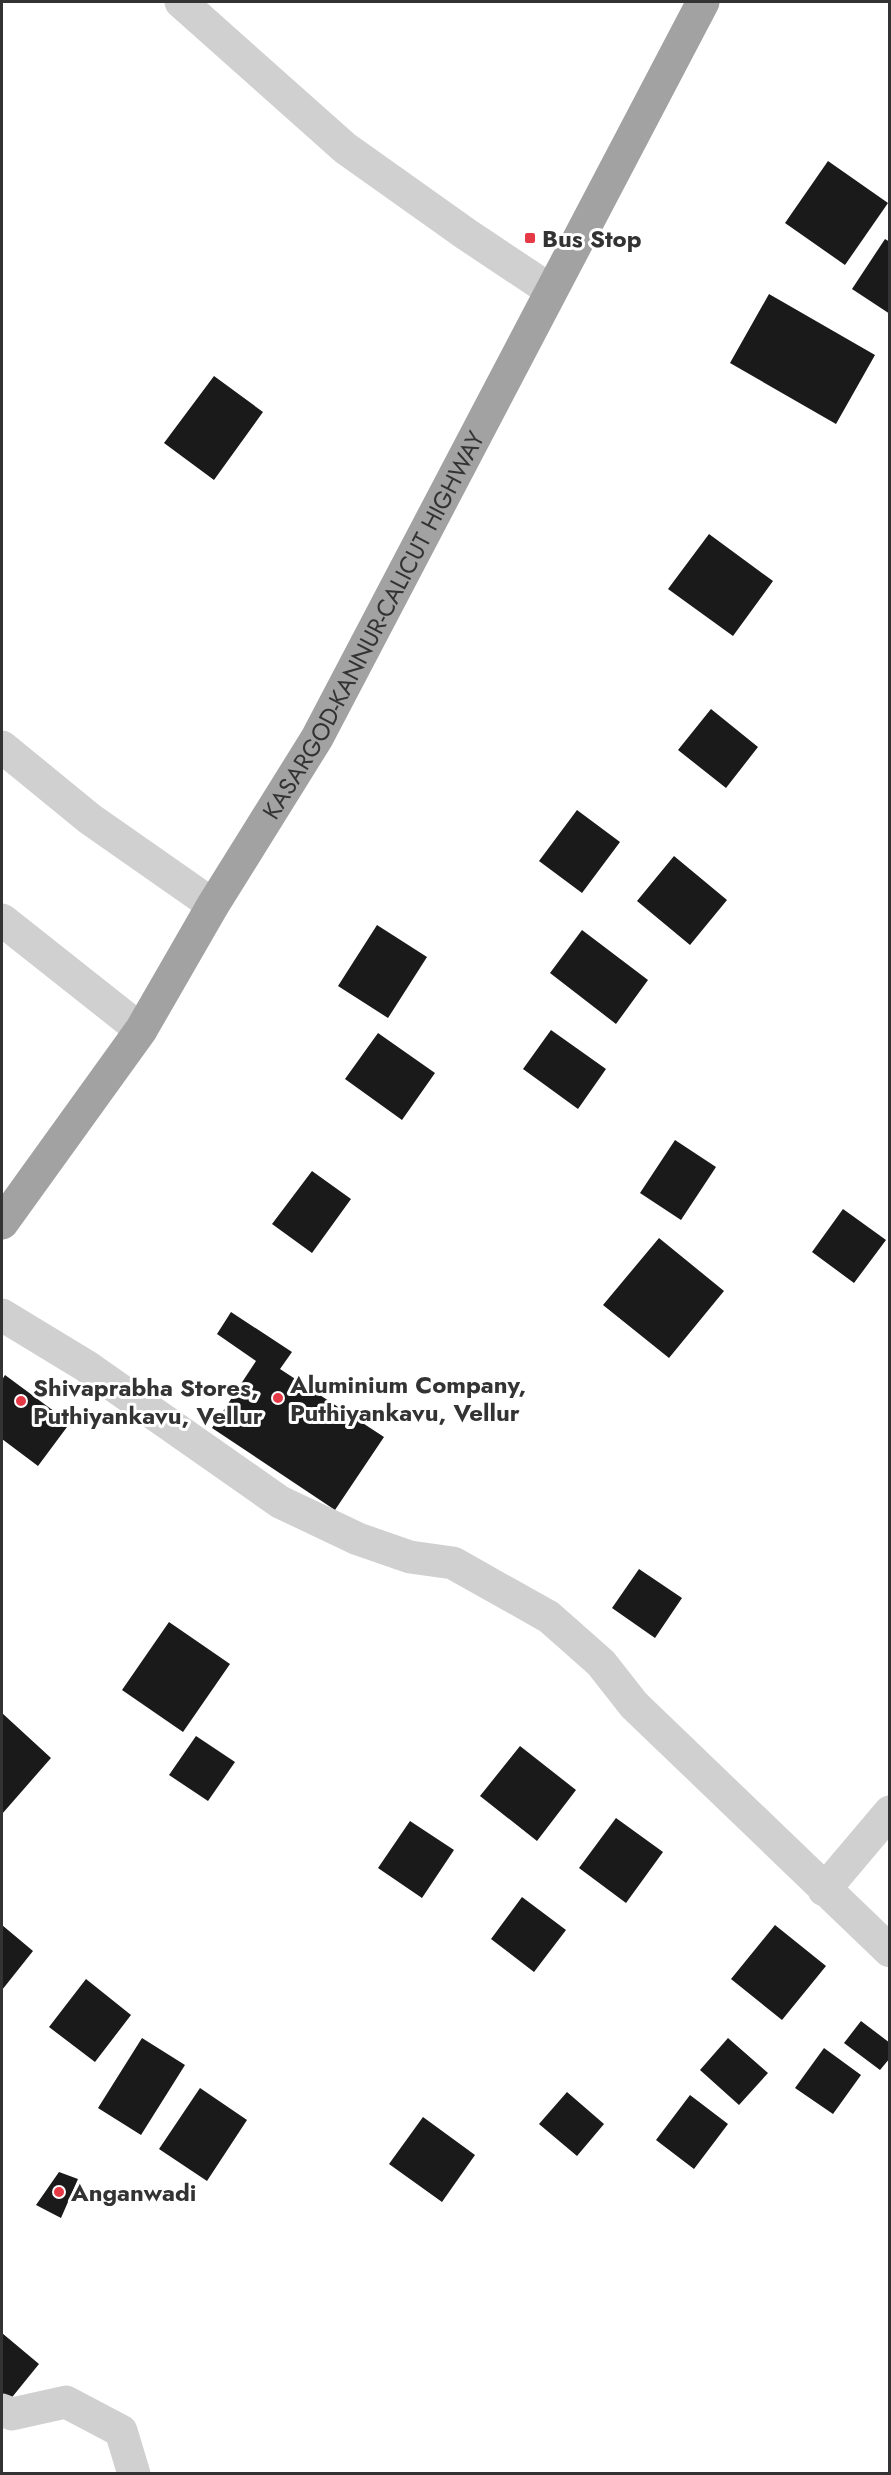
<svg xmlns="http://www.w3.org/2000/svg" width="891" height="2475" viewBox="0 0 891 2475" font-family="Jost,sans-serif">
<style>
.building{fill:#1a1a1a}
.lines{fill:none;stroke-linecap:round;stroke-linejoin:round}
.minor{stroke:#d0d0d0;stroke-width:33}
.trunk{stroke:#a2a2a2;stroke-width:33}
.poi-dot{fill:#e63946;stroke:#fff;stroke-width:2}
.labels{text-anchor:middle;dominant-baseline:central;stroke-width:6;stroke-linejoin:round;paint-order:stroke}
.poi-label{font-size:24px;font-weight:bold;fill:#333;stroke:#fff;text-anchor:start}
.street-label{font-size:24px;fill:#333;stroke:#fff}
</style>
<rect width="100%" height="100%" fill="#fff"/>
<path class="building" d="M828,161L888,203L845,265L785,223Z
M885,239L890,242V314L852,289Z
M769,294L875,355L836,424L730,363Z
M214,376L263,412L214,480L164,443Z
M709,534L773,581L733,636L668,589Z
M711,709L758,747L726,788L678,750Z
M577,810L620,842L582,893L539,861Z
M674,856L727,900L690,945L637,901Z
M377,925L427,957L388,1018L338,986Z
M582,930L648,980L616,1024L550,973Z
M551,1030L606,1069L578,1109L523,1069Z
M378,1033L435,1073L402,1120L345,1079Z
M675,1140L716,1167L681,1220L640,1193Z
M312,1171L351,1199L312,1253L272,1224Z
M843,1209L886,1240L854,1283L812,1252Z
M659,1238L724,1291L669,1358L603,1305Z
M231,1312L292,1352L280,1369L384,1437L335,1510L212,1428L256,1361L217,1334Z
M5,1375L70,1423L38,1466L2,1439V1380Z
M639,1569L682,1598L655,1638L612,1608Z
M169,1622L230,1664L183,1732L122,1690Z
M2,1713L51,1758L2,1814Z
M196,1736L235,1762L208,1801L169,1775Z
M520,1746L576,1790L537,1841L480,1796Z
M616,1818L663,1852L626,1903L579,1868Z
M410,1821L454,1850L422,1898L378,1868Z
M522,1897L566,1930L534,1972L491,1939Z
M2,1925L33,1951L2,1990Z
M775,1925L826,1966L782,2020L731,1979Z
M86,1979L131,2015L95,2062L49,2027Z
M861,2021L890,2043V2058L880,2070L844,2043Z
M142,2038L185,2065L141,2135L98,2108Z
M728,2038L768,2073L739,2105L700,2070Z
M824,2048L861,2075L833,2114L795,2088Z
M200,2088L247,2120L207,2181L159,2149Z
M567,2092L604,2124L577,2156L539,2124Z
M690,2095L728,2124L694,2169L656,2140Z
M423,2117L475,2155L442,2202L389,2164Z
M59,2172L78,2179L61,2218L36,2205Z
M2,2333L39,2364L9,2401L2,2394Z"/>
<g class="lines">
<path class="minor" d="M181,2L345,148L466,234L550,290
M2,747L90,819L213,905
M2,920L141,1030
M2,1315L86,1366L280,1502L358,1539L410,1557L453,1563L549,1617L601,1663L634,1705L890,1951
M824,1890L890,1812
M2,2410L12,2414L66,2402L121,2431L134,2474"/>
<path class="trunk" id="s1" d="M2,1223L141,1030L213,905L317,738L703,2"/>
</g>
<g class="poi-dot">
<rect x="524" y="232" width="12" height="12" rx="3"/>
<circle cx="278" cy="1398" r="6"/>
<circle cx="21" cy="1401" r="6"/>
<circle cx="59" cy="2192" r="6"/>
</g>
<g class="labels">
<g class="poi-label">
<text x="542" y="238">Bus Stop</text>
<text x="290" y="1384">Aluminium Company,<tspan x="290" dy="28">Puthiyankavu, Vellur</tspan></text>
<text x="33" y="1387">Shivaprabha Stores,<tspan x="33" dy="28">Puthiyankavu, Vellur</tspan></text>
<text x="71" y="2192">Anganwadi</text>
</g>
<g class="street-label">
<text stroke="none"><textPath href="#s1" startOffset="705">KASARGOD-KANNUR-CALICUT HIGHWAY</textPath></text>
</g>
</g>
<rect width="891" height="2475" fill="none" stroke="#333333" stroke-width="6"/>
</svg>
